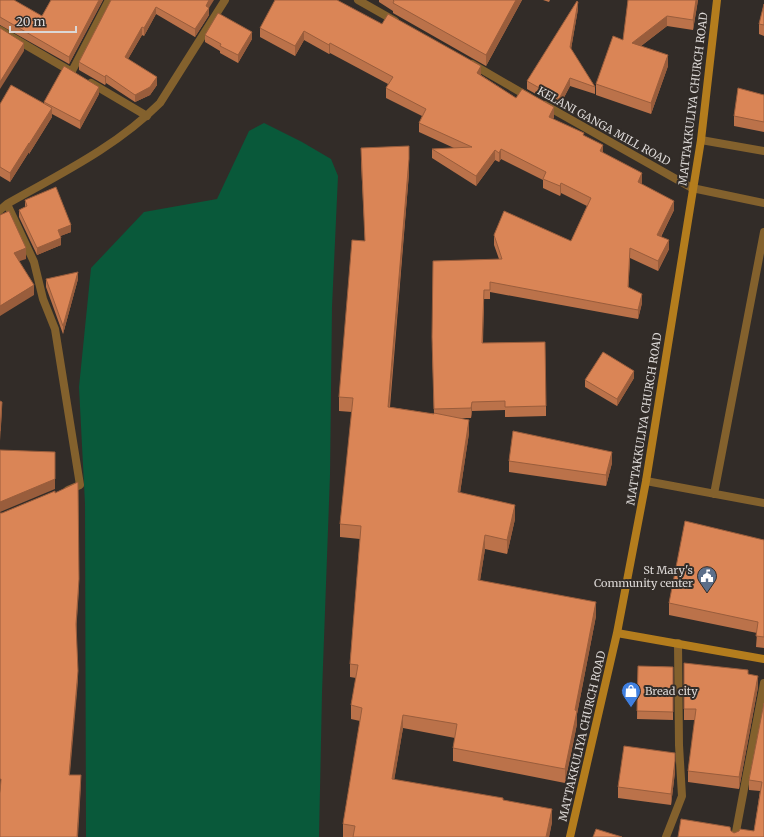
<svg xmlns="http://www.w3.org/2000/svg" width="764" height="837" viewBox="0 0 764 837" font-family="Merriweather,serif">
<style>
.green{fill:#09593a}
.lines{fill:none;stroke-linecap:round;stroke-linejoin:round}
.lane{stroke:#83612d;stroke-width:8}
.street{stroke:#83612d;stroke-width:8}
.secondary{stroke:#b47d1d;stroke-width:8}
.wall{fill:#bb724a}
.shaded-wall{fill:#995d3c}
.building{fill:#da8556;stroke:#995d3c}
.labels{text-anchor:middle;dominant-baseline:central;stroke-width:4;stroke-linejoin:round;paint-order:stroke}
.street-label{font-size:11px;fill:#dbd7d5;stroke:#322c28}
.poi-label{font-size:11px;fill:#dbd7d5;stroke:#322c28;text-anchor:end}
</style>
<rect width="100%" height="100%" fill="#322c28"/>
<path class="green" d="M264,123L302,142L331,159L338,176L332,307L330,475L322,693L319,837H86L85,504L79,387L91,268L144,212L217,199L249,131Z"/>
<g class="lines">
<path class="lane" d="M701,140L764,151
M692,188L764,203
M646,481L764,503
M714,494L764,232"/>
<path class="street" d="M358,0L395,21
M0,30L72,72
M472,64L529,97
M72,71L109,0
M91,83L147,116
M545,105L692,188
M7,204L34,262L43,299L55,329L80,485L68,490
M0,210L7,204C60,174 116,147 160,103L225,0
M666,837L682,796L679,745L678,643
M735,837L764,683"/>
<path class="secondary" d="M617,633L764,659
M570,837L617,633L646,481L701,140L717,0"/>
</g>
<path class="wall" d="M0,0L42,16L51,0H103L69,64L0,25Z
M111,0L209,8V15L195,37L156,14L144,36L142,35L128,59L157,85L150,95L135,102L106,83L105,85L79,70V62Z
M379,0H522L486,66L393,13V11L379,2Z
M543,0H550L549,2Z
M628,0H698L693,30L667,26L641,46L668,66L651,114L596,95V84L623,40Z
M764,4V36L759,34V24Z
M578,9L571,49L595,87V94L570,86L559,107L527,89V81Z
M382,24L481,75L516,98L554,117L553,119L584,136L603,153L642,182L641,184L674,210L661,237L669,249L658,271L630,258L628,288L642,303L638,319L490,292V299H484L483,343L546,406V416L505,417V410L472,411L471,418H461L469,433L460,493L515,519L507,554L485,549L480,580L596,616L577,714V724L565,783L453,761V748L455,738L403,728L394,780L503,800L552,822L549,837H343V824L360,721L351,719V705L356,678L350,677V664L360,539L340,537V524L352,412L339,411V397L365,241L361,162V148L409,173L390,407L434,414L432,346L499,259L494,245V235L571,241L587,206L561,193L560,196L543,188V180L501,159L499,162L495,160L476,186L432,158V149L454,148L419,132V123L422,116L386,98V88L388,84L330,53L329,54L304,40L295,56L260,37V28Z
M205,35L252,39L238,63L220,53V51L205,42Z
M99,94L80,129L52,114V117L29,154V152L10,182L0,176V104H44V102Z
M764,95V132L734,126V116Z
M25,200L71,232L60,236L61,245L37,255L19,217V210L25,207Z
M46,279H78L63,334L46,287Z
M634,378L617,406L585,387V380Z
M509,461L612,463L606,486L509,472Z
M764,540V648L756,647L757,633L669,615V603Z
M684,663L748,674L758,687L739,789L688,782V771L695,720H684Z
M638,666L673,667V720L637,719Z
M764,703V837H678L731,831L734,833L754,831L760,791L749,790V780Z
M675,772L671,805L618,798V787Z"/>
<path class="shaded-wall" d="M99,0H103L69,64V57Z
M209,0H214L209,8V15L195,37V29Z
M516,0H522L486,66V55Z
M696,0H698L693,30V20Z
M578,2V9L570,55V47Z
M156,7V14L144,36V28Z
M667,16V26L632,53V43Z
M142,27V35L125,64V57Z
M304,31V40L295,56V46Z
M252,32V39L238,63V55Z
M24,43V51L0,89V82Z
M330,43V53L329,54V45Z
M668,55V66L651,114V103Z
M481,66V76L477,73Z
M106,75V83L105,85V77Z
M157,77V85L150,95L135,102V95Z
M570,78V86L559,107V99Z
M99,87V94L80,129V121Z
M554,107V117L549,126V117Z
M52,108V117L29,154V144Z
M29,143V152L10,182V173Z
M603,145V155L600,151Z
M501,149V159L499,162V153Z
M495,150V160L476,186V176Z
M409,159V173L388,421V407Z
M642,173V182L638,192V182Z
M561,183V193L560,196V186Z
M674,201V210L657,244V235Z
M71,225V232L58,237V230Z
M61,238V245L37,255V248Z
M669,240V249L658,271V261Z
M26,248V259L14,263V253Z
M630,248V258L628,297V287Z
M78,272V279L63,334V326Z
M34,285V295L0,316V306Z
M642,294V303L638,319V310Z
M634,371V378L617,406V399Z
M2,402V412L0,441V431Z
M472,402V411L471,418V408Z
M469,420V433L458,506V492Z
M55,452V489L0,512V502Z
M612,452V463L606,486V475Z
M515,505V519L507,554V540Z
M485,535V549L478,594V580Z
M79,579V589L76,634V624Z
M596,602V616L577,714V724L565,783V769L575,710Z
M78,671V681L69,785V775Z
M758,676V687L739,789V777Z
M403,715V728L392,793V779Z
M675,761V772L671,805V794Z
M81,775V785L78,837H77Z
M552,809V822L549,837H546Z"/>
<path class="building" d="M0,0H14L42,16L51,0H99L69,57L0,17Z
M111,0H209L206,6L209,8L195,29L156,7L144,28L142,27L125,57L157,77L150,87L135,95L106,75L105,77L79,62Z
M275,0H337L382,24L388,14L481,66L477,73L516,98L522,89L554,107L549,117L584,133L583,135L603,145L600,151L642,173L638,182L674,201L657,235L669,240L658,261L630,248L628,287L642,294L638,310L490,282V290H484L482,343L545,342L546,406L505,407V401L472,402L471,408L434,409L432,337L433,261L502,259L494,235L504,211L571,241L591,198L561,183L560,186L543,179L546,172L501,149L499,153L495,150L476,176L432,149L472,147L419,123L426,109L386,88L393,77L330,43L329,45L304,31L295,46L260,28Z
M393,0H516L486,55L393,3L394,1Z
M628,0H696L693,20L667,16L632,43L668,55L651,103L596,84L613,36L623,40Z
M577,1L578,2L570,47L595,87L570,78L559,99L527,81Z
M764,4V25L759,24Z
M218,13L252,32L238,55L220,46L221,44L205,35Z
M0,28L24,43L0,82Z
M64,66L99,87L80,121L44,102Z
M11,85L52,108L29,144V143L10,173L0,167V104Z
M738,88L764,95V122L734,116Z
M409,146V159L388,407L434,414V413L469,420L458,492L515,505L507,540L485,535L478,580L596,602L575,710L577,711L565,769L453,748L457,724L403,715L392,779L503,798V800L552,809L546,837H353L355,826L343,824L362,708L351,705L358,665L350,664L361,526L340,524L353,398L339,397L352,240L365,241L361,148Z
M56,187L71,225L58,230L61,238L37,248L19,210L27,206L25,200Z
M9,211L26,248L14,253L34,285L0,306V215Z
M78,272L63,326L46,279Z
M603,352L634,371L617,399L585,380Z
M0,401L2,402L0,431Z
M513,431L612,452L606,475L509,461Z
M0,450L55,452V479L0,502Z
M78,482L79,579L76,624L78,671L69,775H81L77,837H0V793L1,779H0V513H2L55,491V493Z
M685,521L764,540V637L756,636L758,622L669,603Z
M684,663L748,670V674L758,676L739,777L688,771L696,709H684Z
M638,666L673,667V712L637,711Z
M764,703V837H678L681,819L730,827L731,831L734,833L739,831L740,829L754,831L762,782L749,780Z
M624,746L675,753V761L671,794L618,787Z
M596,829L622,837H593Z"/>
<defs>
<symbol id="civic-pin" viewBox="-11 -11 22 30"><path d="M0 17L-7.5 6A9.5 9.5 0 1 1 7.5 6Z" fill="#5c6f8a" stroke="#322c28"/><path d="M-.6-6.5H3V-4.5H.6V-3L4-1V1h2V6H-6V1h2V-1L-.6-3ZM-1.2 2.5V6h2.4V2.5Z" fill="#fff"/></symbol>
<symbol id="shop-pin" viewBox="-11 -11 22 30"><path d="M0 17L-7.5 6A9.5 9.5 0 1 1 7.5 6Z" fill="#3f7fe0" stroke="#322c28"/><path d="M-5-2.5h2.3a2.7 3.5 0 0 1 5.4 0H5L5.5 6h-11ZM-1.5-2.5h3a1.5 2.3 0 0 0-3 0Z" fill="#fff"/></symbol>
</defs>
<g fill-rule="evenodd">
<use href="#civic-pin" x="696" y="565" width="22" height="30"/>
<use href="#shop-pin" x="620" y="680" width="22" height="30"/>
</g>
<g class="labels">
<g class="street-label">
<text transform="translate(693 99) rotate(-83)">MATTAKKULIYA CHURCH ROAD</text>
<text transform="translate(604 126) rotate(29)">KELANI GANGA MILL ROAD</text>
<text transform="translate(644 419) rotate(-81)">MATTAKKULIYA CHURCH ROAD</text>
<text transform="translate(582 736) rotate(-77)">MATTAKKULIYA CHURCH ROAD</text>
</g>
<g class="poi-label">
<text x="693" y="570">St Mary's<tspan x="693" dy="13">Community center</tspan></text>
<text x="645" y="691" text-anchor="start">Bread city</text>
</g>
</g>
<path d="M10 26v6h66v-6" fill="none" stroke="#dbd7d5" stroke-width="2"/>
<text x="16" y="26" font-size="12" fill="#dbd7d5" stroke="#322c28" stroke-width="3" paint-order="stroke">20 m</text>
</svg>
